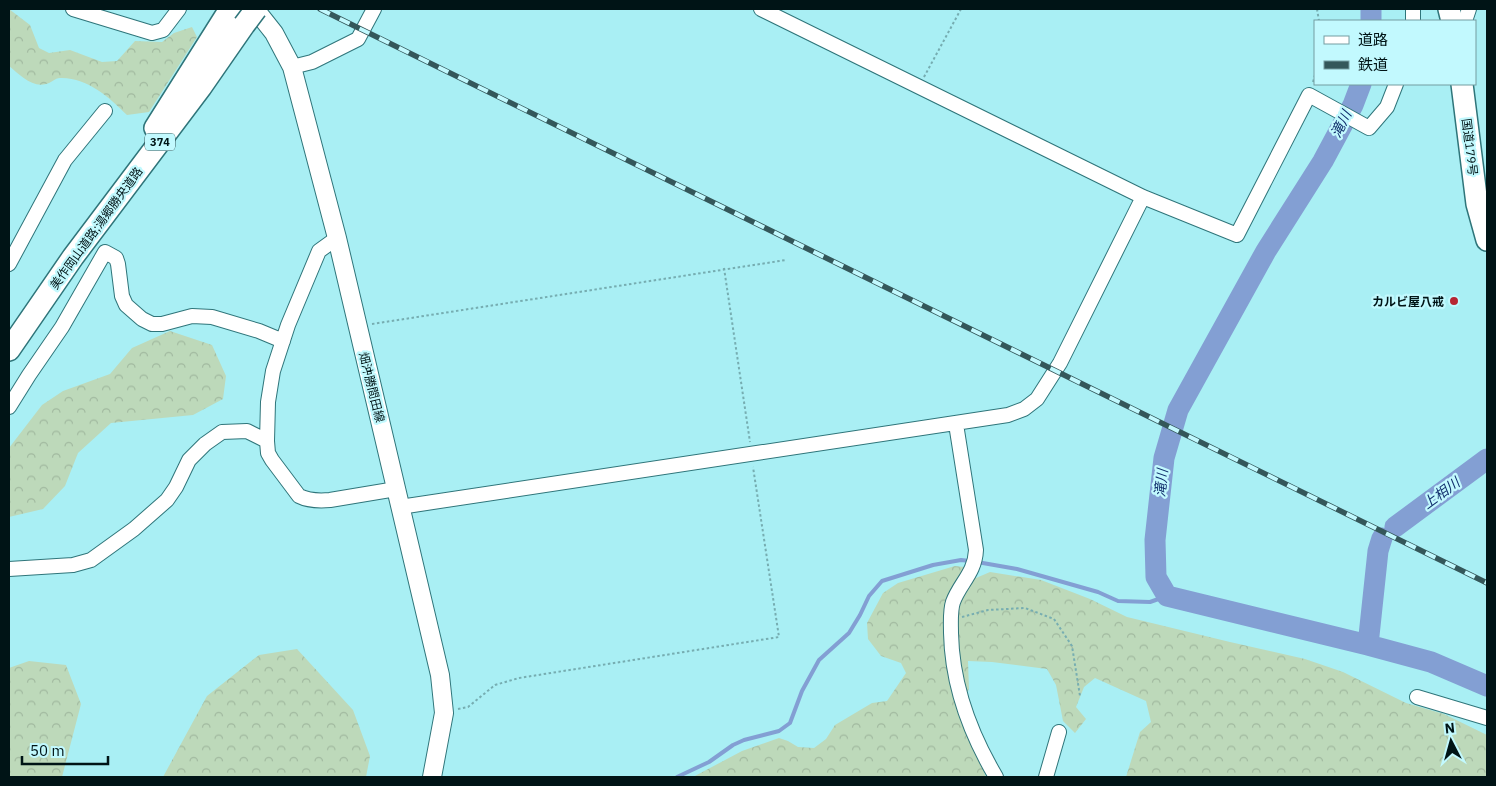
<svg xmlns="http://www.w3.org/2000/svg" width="1496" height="786" viewBox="0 0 1496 786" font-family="'IBM Plex Sans','Noto Sans JP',sans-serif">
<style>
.forest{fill:url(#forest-crowns)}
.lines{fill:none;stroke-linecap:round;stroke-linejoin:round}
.stream{stroke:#839fd3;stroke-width:4}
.river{stroke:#839fd3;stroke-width:21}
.minor-casing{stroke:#2f757a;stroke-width:16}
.major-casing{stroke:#2f757a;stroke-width:20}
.highway-casing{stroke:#2f757a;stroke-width:24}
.path{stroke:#76adb1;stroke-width:2;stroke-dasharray:2.5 2.5;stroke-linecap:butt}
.minor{stroke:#fff;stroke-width:14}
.major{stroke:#fff;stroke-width:18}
.highway{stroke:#fff;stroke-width:21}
.rail-casing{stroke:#34575a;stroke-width:5.5}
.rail{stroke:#c2f9fe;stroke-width:4;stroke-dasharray:11;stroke-linecap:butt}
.highway-bridge-casing{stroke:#2f757a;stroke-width:24;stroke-linecap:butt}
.highway-bridge{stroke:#fff;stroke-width:21}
.poi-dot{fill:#b62532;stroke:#c2f9fe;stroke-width:2}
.labels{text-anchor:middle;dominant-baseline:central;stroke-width:4.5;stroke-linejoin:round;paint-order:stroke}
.shield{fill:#c2f9fe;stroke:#3a595c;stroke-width:1}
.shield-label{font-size:11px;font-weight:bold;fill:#001416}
.street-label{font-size:12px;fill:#001416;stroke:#c2f9fe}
.poi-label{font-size:12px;font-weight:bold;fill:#001416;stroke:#c2f9fe;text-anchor:end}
.water-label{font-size:14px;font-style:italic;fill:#102e6c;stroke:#c2f9fe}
</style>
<defs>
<pattern id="forest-crowns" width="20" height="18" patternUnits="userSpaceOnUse" patternTransform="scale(1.25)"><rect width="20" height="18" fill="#bdd9ba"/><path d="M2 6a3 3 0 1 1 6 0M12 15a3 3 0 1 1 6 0" fill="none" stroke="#a1b99f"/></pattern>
</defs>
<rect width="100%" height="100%" fill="#a9eff4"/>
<path class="forest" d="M9,9L30,25L39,48L49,53L70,50L102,62L117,61L135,41L162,42L174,33L192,27L197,37L149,112L127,115C110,98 87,77 60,78C55,78 51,83 46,84C32,88 19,74 9,66Z
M170,331L212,345L226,376L223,399L193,415L111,423L78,453L65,486L43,509L9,517V448L42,405L63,391L110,374L132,348Z
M955,566L964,567L965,574L976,578L990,572L1041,580L1090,599L1127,617L1230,642L1305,659L1343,672L1406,703L1444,714L1487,735V777H1126L1140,732L1151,722L1146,701L1095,678L1084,687L1076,707L1086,719L1075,733L1063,721L1056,685L1047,669L992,662L968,661L969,689L958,707L986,777H693L742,751L779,738L788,741L798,747L814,748L826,739L835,725L872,703L887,701L906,673L901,663L881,656L868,639L867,623L883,593L898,583Z
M297,649L353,710L370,756L366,777H163L207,696L259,655Z
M29,661L66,665L81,704L62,777H9V668Z"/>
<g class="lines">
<path class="stream" d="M977,562L1017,569L1098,592L1118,601L1150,602L1167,596
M677,777L709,762L733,745L744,740L779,731L790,723L802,691L819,660L849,633L860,615L869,596L882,581L933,565L961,560L970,561"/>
<path class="river" d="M1371,9V21
M1361,84L1353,105L1323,161L1266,251L1178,410L1164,458L1155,540L1156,577L1167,596L1368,645L1431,662L1487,686
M1395,527L1487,459
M1368,645L1378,551L1382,538"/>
<defs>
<path id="minor" d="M73,9L152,33L163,30L179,9
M761,9L1143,197L1237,235L1309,95L1369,128L1387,107L1396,84
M1413,21V9
M1465,21L1469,9
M292,67L312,62L358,39L374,9
M337,238L319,251L288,325L273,371L268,402L267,441L268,453L272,460L299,496C309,501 319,501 330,500L396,489
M9,264L65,160L105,111
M9,407L29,375L62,327L105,252L116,258L118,264L122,296L126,305L142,319L152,324H162L192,316L212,317L259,331L283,341
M956,424L976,550C975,573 960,583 953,602C950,611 951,623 951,633C952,684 970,733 996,777
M400,507L1008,415L1024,409L1037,399L1060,363L1143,197
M9,569L73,565L91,560L134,529L167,500L176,487L189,460L205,444L222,432L247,431L267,441
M1417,697L1487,718
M1046,777L1059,732"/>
<path id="major" d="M255,9L274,33L292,67L337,238L440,675L444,713L432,777"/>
<path id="highway" d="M1449,9L1452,21
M1462,84L1477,204L1487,240
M155,128L230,9
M9,350L73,257L201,87L244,25"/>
</defs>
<use href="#minor" class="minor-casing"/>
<use href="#major" class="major-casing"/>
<use href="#highway" class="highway-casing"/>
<path class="path" d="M1317,9L1319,21
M924,77L961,9
M1313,82L1315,75
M724,268L750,442
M372,324L786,260
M962,617L988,610L1025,608L1054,619L1072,646L1080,696
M458,709L468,707L495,685L519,678L779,637L753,467"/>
<use href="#minor" class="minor"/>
<use href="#major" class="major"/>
<use href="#highway" class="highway"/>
<defs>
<path id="rail" d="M320,9L1487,583"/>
</defs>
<use href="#rail" class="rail-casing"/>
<use href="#rail" class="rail"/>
<defs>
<path id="highway-bridge" d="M244,25L256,9"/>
</defs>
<use href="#highway-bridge" class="highway-bridge-casing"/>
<use href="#highway-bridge" class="highway-bridge"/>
</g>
<circle class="poi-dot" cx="1454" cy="301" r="5"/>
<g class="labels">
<rect class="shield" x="145" y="133.5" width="30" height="17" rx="4"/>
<g class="shield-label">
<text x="160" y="142">374</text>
</g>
<g class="street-label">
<text transform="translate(1470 147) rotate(83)">国道179号</text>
<text transform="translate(96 228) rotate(-54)">美作岡山道路;湯郷勝央道路</text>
<text transform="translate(372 387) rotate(76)">畑沖勝間田線</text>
</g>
<g class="poi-label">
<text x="1444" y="301">カルビ屋八戒</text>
</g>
<g class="water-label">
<text transform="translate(1341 124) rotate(-64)">滝川</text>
<text transform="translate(1161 483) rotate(-84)">滝川</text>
<text transform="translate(1441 493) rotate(-36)">上相川</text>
</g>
</g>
<rect width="1496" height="786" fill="none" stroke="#001416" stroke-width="20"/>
<rect x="1314" y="20" width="162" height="65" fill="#c2f9fe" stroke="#749da1"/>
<rect x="1324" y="36" width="25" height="8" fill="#ffffff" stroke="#749da1"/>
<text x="1358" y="45" font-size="15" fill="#001416">道路</text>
<rect x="1324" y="61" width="25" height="8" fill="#34575a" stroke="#749da1"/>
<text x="1358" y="70" font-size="15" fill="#001416">鉄道</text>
<g transform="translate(1451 741) rotate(354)" stroke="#c2f9fe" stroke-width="4" paint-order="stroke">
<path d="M0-4L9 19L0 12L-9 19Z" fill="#001416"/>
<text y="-8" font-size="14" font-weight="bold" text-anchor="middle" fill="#001416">N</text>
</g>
<path d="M22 756v8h86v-8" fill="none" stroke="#001416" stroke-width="2.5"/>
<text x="30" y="756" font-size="15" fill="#001416" stroke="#c2f9fe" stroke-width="4" paint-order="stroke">50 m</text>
</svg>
